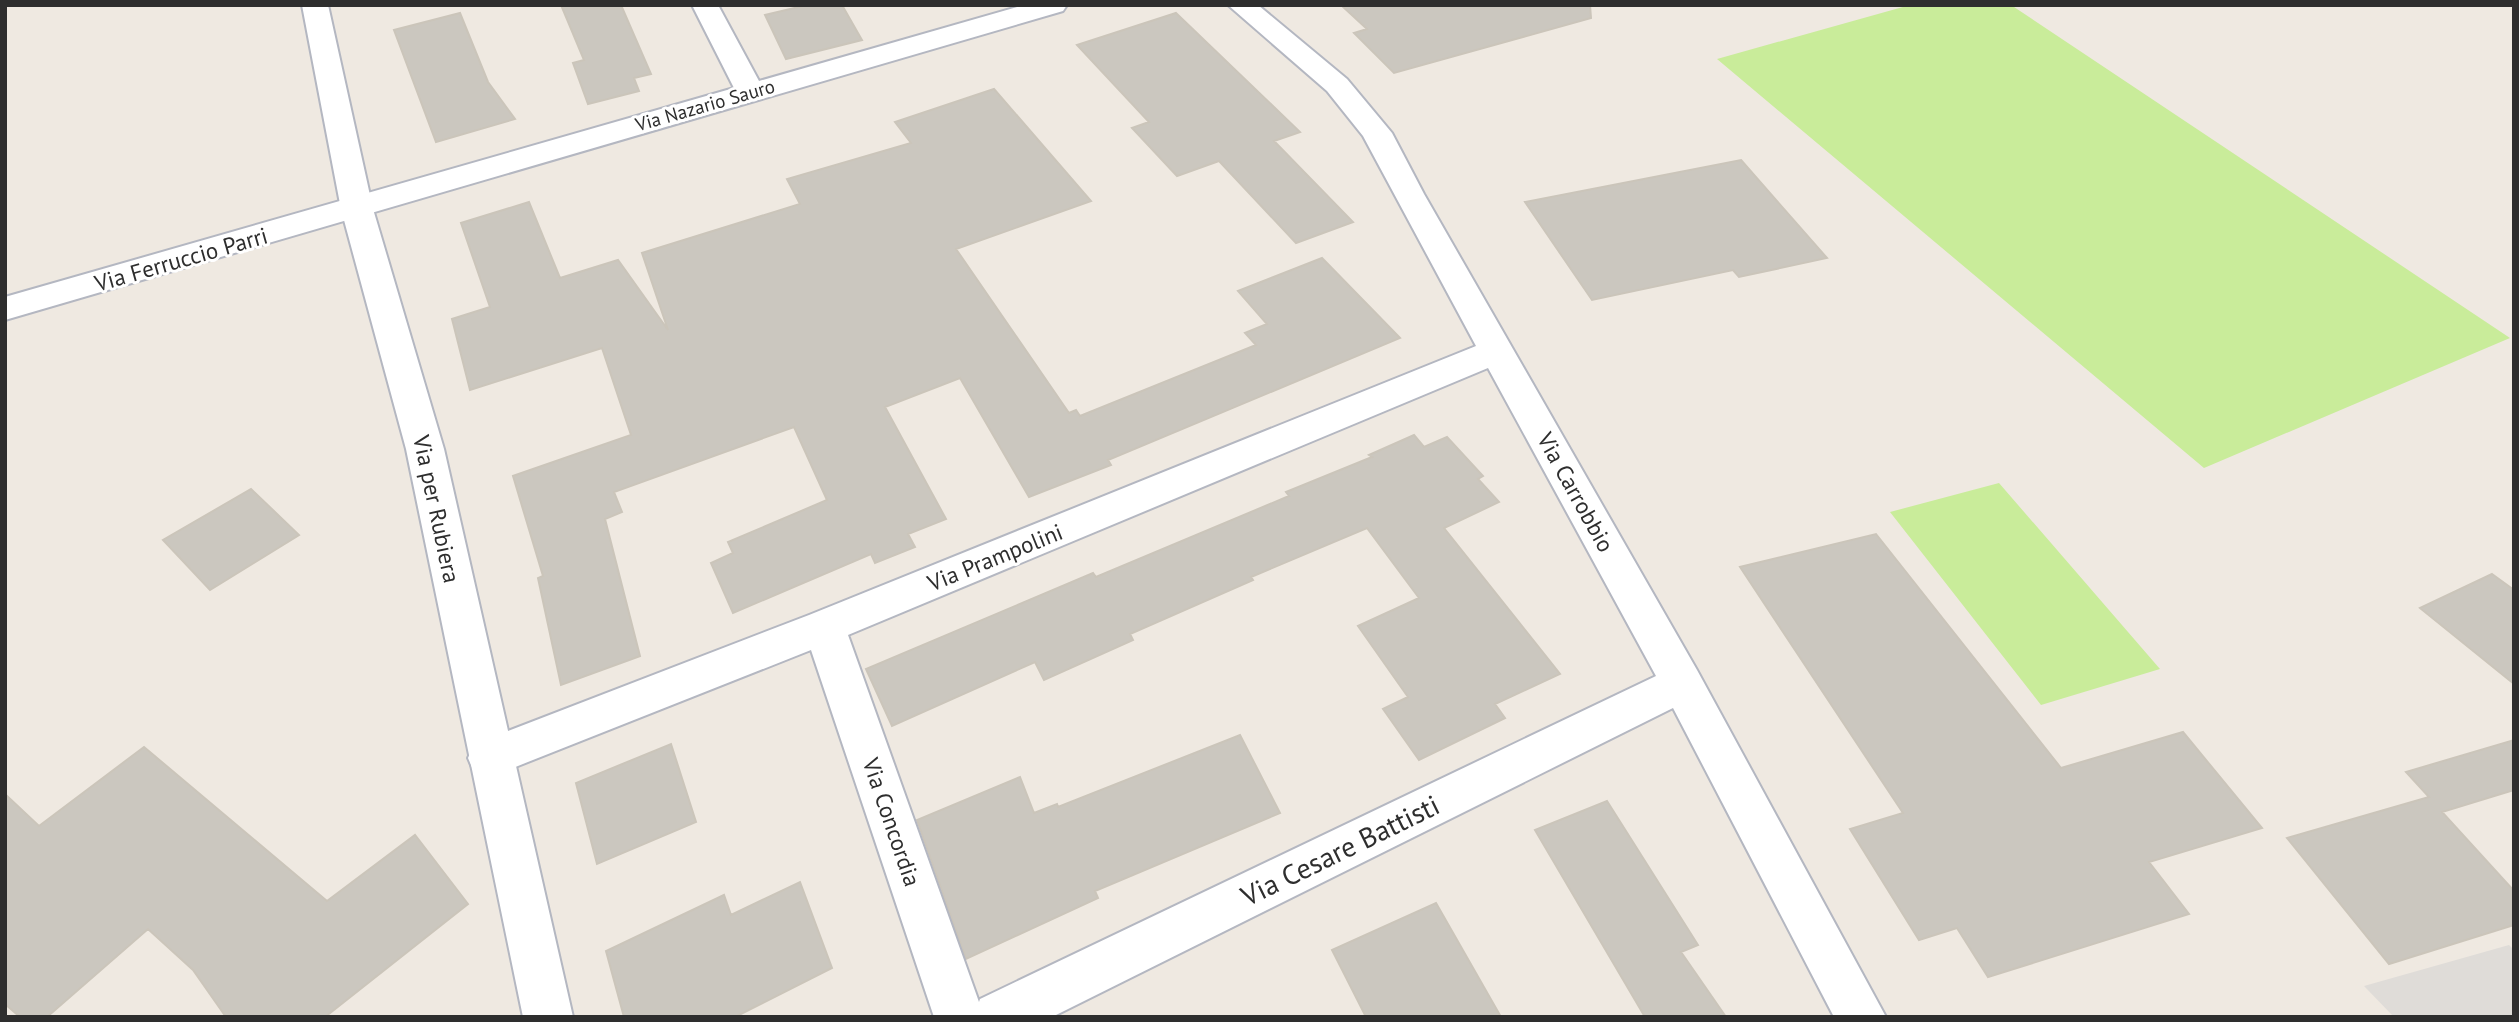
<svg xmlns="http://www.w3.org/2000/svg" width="2519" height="1022" viewBox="0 0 2519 1022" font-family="'PT Sans',sans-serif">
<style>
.pitch{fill:#c9ec9a}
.plaza{fill:#dfdcd8}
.building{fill:#cbc7bf;stroke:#cbc5ba;stroke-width:2}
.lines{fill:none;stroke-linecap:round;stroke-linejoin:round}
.street-casing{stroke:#b4b7c1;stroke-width:4}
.secondary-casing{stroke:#b4b7c1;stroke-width:4}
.street{fill:#fff;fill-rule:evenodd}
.secondary{fill:#fff;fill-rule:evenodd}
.labels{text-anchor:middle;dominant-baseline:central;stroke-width:6;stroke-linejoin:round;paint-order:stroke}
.far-street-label{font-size:19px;fill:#2e2e2e;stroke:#fff}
.street-label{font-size:23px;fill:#2e2e2e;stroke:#fff}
.near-street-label{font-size:28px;fill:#2e2e2e;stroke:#fff}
</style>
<rect width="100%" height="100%" fill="#efe9e1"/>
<path class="pitch" d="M1910,5H2011L2510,338L2204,468L1717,59Z
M1999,483L2160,669L2041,705L1890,512Z"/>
<path class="plaza" d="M2509,945L2514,950V1017H2394L2364,986Z"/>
<path class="building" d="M561,5H621L651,74L634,78L639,91L588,104L573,63L584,60Z
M807,5H842L862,40L786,59L765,15Z
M1341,5H1590L1591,18L1394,73L1354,33L1367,29Z
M460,13L488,82L515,119L436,142L394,30Z
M1176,13L1300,132L1274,141L1353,222L1296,243L1219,161L1177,176L1132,128L1149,122L1077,45Z
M994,89L1091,201L956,249L1069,413L1076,410L1080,416L1256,345L1245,333L1267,324L1238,291L1322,258L1400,338L1108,460L1111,465L1029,497L960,378L885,407L946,519L908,534L915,547L875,563L871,554L733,613L711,563L733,553L728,542L827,500L794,427L614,492L622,512L605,519L640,656L561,685L538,578L543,576L513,476L631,435L602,348L470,390L452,319L490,307L461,223L529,202L560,278L618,260L668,330L642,253L800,204L787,179L911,143L895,122Z
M1741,160L1827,258L1739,277L1733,270L1592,300L1525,202Z
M1414,435L1424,447L1447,437L1483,476L1478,479L1499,502L1444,528L1560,674L1495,704L1505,718L1419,760L1383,709L1408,697L1358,626L1419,598L1367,528L1251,577L1253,580L1130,634L1133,640L1044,680L1035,662L892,726L866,669L1093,573L1096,577L1289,496L1286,492L1372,457L1369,455Z
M251,489L299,535L210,590L163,540Z
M1876,534L2061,768L2183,732L2262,828L2149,862L2189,914L1988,977L1957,928L1919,940L1850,829L1903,813L1740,567Z
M2492,574L2514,590V684L2420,608Z
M1240,735L1280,813L1095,891L1098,898L966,959L917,820L1020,777L1034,813L1057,804L1058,807Z
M2514,740V790L2442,812L2514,891V925L2389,964L2287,838L2429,797L2406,772Z
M671,744L696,822L597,864L576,783Z
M144,747L327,901L415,835L468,904L325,1017H226L193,970L148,929L47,1017H20L5,1004V794L39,826Z
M1607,801L1698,945L1681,952L1726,1017H1645L1535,830Z
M800,882L832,968L735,1017H624L606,951L724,895L731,915Z
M1436,903L1501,1017H1366L1332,950Z"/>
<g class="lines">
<defs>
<path id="street" d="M692,5H718L759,81L1024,5H1067L1063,11L5,320V297L734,88Z
M1228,5H1258L1347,79L1392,133L1424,194L1697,670L1886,1017H1834L1673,708L1052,1017H934L811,650L490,777L474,772L468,758L474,744L809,615L1476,346L1363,136L1327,91ZM1488,368L1656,676L980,999L979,1002L848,635Z"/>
<path id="secondary" d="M302,5H328L373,209L444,449L573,1017H523L406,449L341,209Z"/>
</defs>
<use href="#street" class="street-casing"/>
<use href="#secondary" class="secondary-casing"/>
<use href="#street" class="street"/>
<use href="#secondary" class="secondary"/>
</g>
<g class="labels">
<g class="far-street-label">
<text transform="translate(705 105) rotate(-16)">Via Nazario Sauro</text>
</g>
<g class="street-label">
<text transform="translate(181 259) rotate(-16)">Via Ferruccio Parri</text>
<text transform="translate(1576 492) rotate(61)">Via Carrobbio</text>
<text transform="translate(437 509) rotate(78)">Via per Rubiera</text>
<text transform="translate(995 557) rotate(-22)">Via Prampolini</text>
<text transform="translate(892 822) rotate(71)">Via Concordia</text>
</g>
<g class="near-street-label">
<text transform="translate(1340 850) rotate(-26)">Via Cesare Battisti</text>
</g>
</g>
<rect width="2519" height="1022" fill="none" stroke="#2e2e2e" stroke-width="14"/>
</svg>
